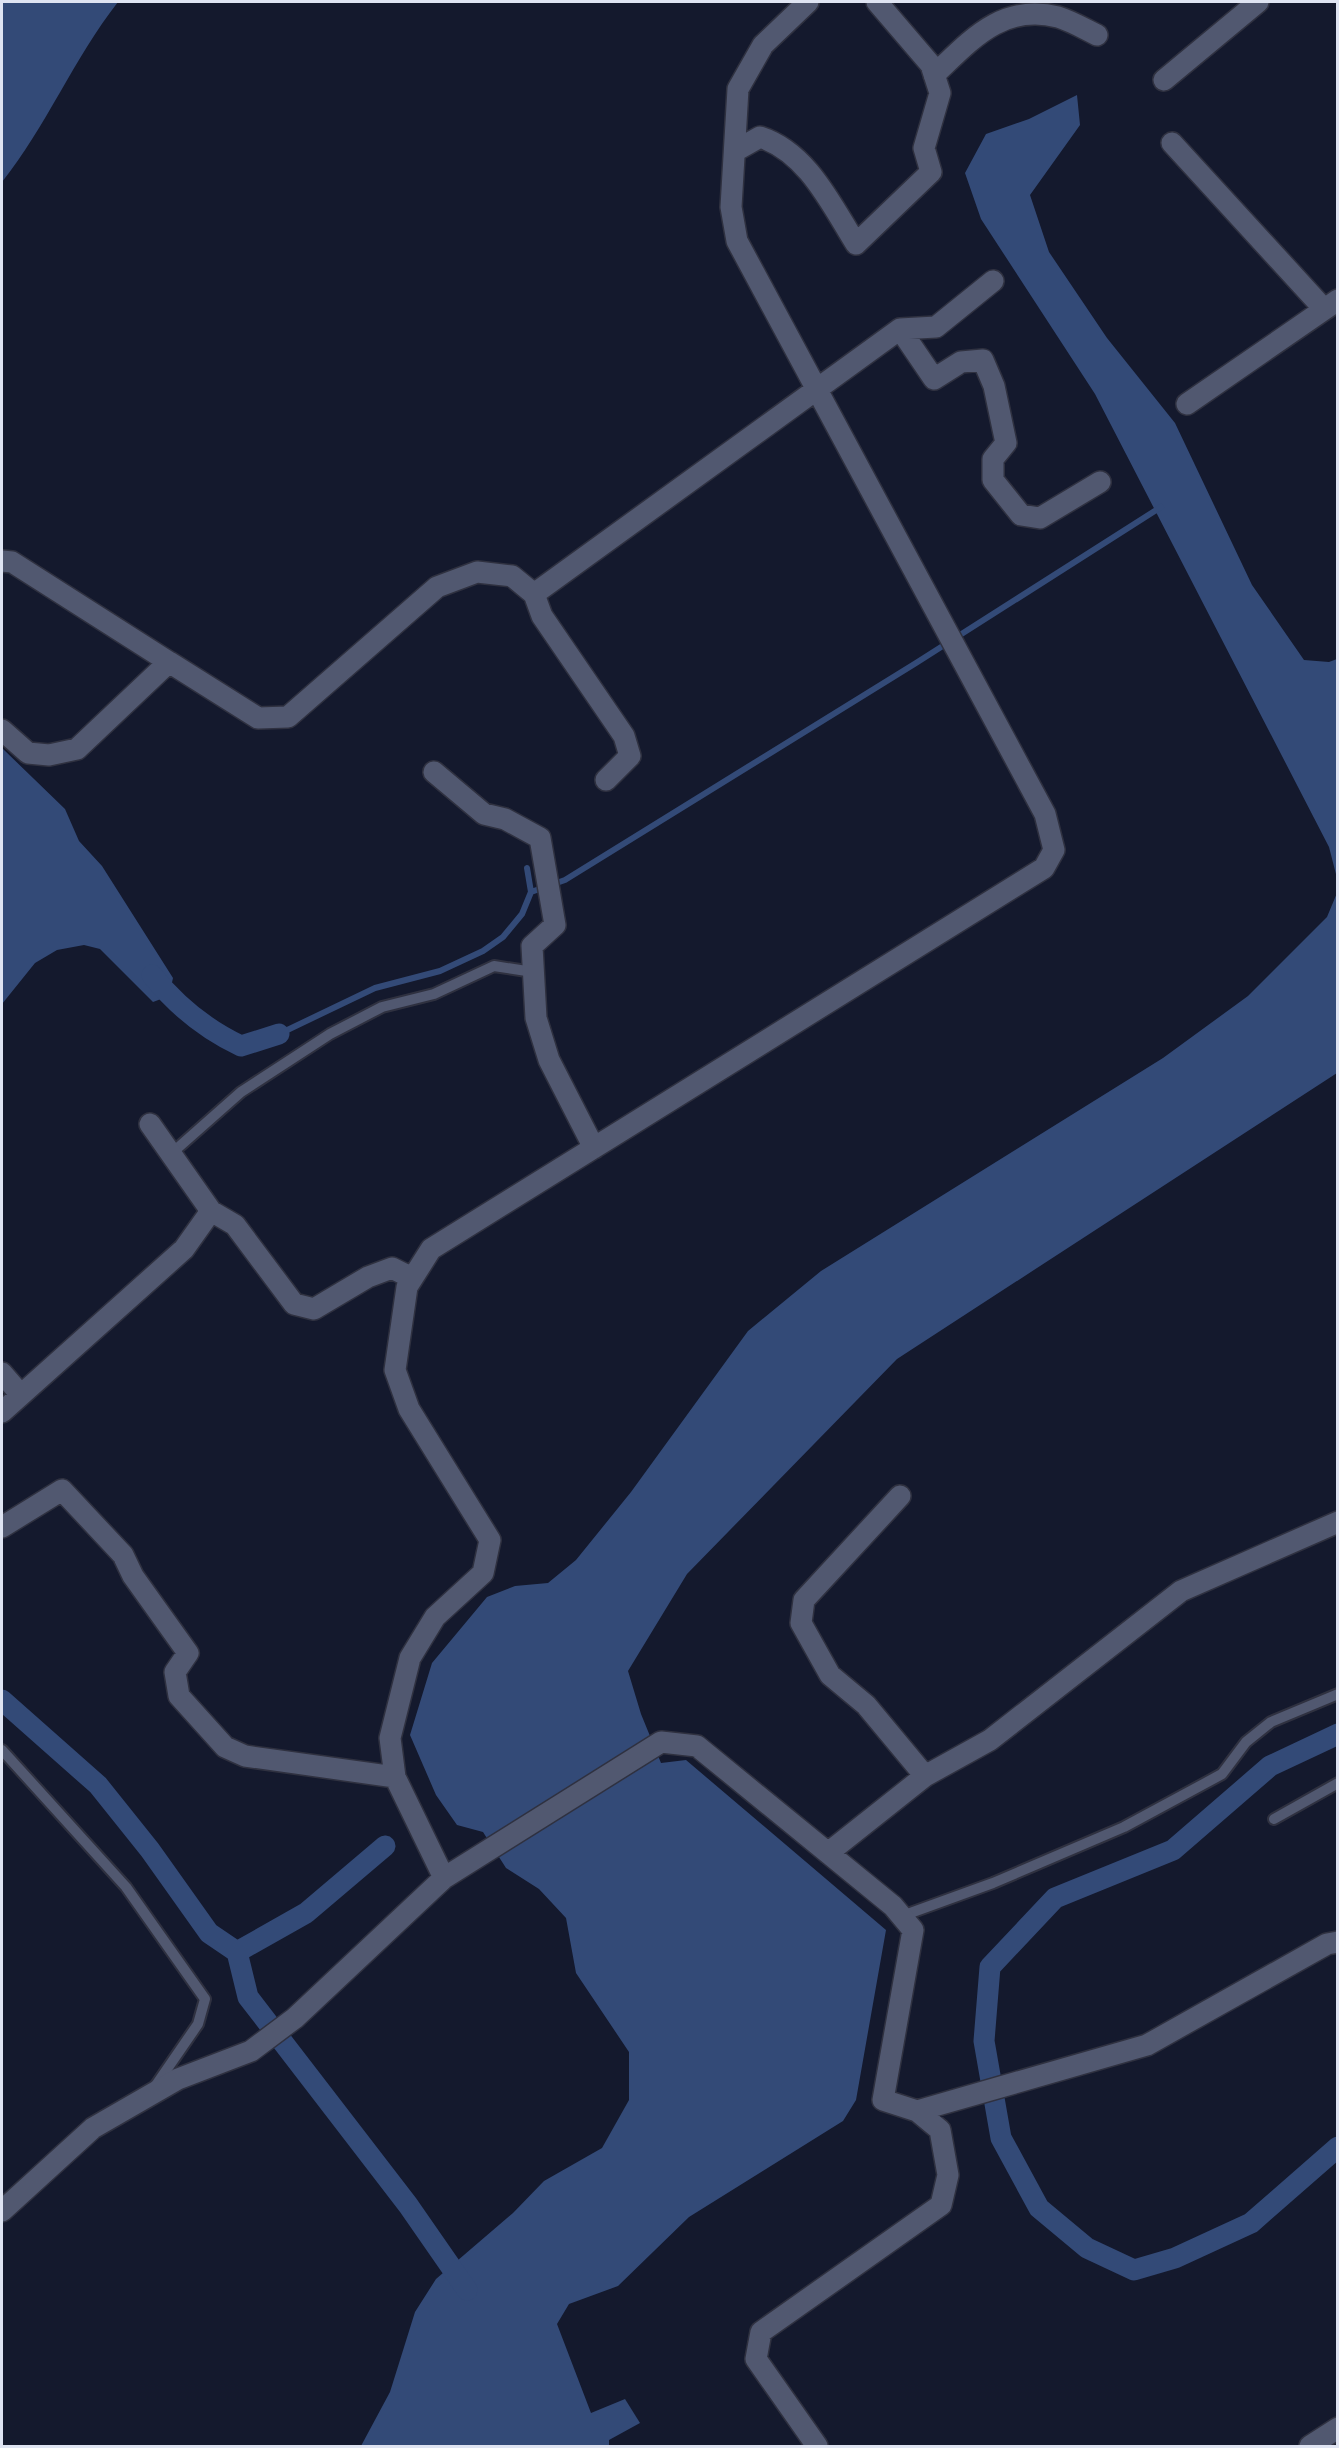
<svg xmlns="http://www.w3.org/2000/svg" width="1339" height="2448" viewBox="0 0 1339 2448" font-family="Rubik,sans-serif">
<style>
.water{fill:#334a77}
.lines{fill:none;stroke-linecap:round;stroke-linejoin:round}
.stream{stroke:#334a77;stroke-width:6}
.canal{stroke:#334a77;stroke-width:21}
.service-casing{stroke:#2f3140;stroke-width:14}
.minor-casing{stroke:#2f3140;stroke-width:24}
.service{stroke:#515870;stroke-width:10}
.minor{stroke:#515870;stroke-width:21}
</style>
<rect width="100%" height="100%" fill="#14192d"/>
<path class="water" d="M2,2H118C74,58 46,127 2,182Z
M1077,95L1080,125L1030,195L1049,252L1107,338L1175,423L1252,585L1304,660L1329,662L1337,659V878L1329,847L1095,394L981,219L965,173L986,134L1029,119Z
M2,748L65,809L79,841L102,866L173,978L169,996L153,1002L100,949L84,945L57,950L35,963L2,1004Z
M1337,893V1073L897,1359L687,1574L628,1671L641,1714L661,1763L686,1760L886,1930L856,2100L843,2121L689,2217L618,2286L569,2304L557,2324L591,2413L625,2399L640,2423L609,2440V2446H361L390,2392L415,2312L436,2279L513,2213L544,2181L602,2148L629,2100V2052L576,1973L566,1918L539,1889L506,1868L483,1832L457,1825L436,1795L410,1735L432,1663L487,1597L515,1586L548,1583L576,1560L631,1492L748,1331L821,1271L1163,1058L1248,996L1327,917Z"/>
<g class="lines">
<path class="stream" d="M531,892L565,880L916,663L1161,507
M279,1034L375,988L440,971L483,951L503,937L522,914L531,892L527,868"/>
<path class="canal" d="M152,975C176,1005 207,1030 241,1046L279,1034
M2,1700L98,1785L150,1850L209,1933L237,1952L306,1913L385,1846
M1338,1734L1270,1766L1173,1850L1055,1898L990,1967L984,2041L1001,2138L1039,2208L1087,2248L1134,2270L1175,2258L1251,2223L1338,2147
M237,1952L248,1997L408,2205L467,2290"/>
<defs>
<path id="service" d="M172,1153L241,1092L330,1034L382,1007L434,994L494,966L533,972
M2,1750L126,1887L205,1999L198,2024L154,2088
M1274,1819L1338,1783
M902,1916L993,1883L1124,1827L1222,1774L1246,1742L1271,1722L1338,1694"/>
<path id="minor" d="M934,75C971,40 1002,3 1058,17C1071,21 1085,29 1097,35
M1164,80L1258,2
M1172,143L1324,309
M735,151L760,137C807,152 831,204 856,244L931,172L924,148L940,93L931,65L877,2
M900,329L936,327L993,281
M1187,404L1338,300
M2,561L12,562L169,662
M534,594L900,329L934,379L961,362L983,360L994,386L1006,443L993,459V480L1021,515L1040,518L1100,482
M2,730L28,753L49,755L77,749L169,662L258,718L288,717L437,587L477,572L512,576L534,594L542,616L624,736L630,756L606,780
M434,772L484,814L505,819L540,838L555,925L532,946L536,1018L549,1060L594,1148
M150,1124L211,1211L235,1225L294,1304L314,1309L368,1277L392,1268L412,1278
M2,1373L21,1395
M2,1412L184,1249L211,1211
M900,1496L804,1600L801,1623L830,1675L866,1705L925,1776
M2,1527L62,1490L123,1555L133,1576L188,1653L175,1672L179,1696L225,1747L245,1756L395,1777
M828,1853L925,1776L990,1740L1181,1591L1338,1522
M444,1878L395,1777L390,1738L410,1658L435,1617L483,1573L490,1540L409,1409L395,1370L407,1287L431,1249L1044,868L1054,850L1045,814L737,241L731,207L738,89L763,45L808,2
M917,2111L1147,2045L1327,1944L1338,1942
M2,2211L93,2128L178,2079L251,2051L295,2018L444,1878L661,1742L697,1746L893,1906L913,1930L883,2100L917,2111L940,2130L948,2175L941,2205L761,2332L756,2359L817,2446
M1310,2446L1338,2428"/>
</defs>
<use href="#service" class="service-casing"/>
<use href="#minor" class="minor-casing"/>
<use href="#service" class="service"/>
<use href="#minor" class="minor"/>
</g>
<rect width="1339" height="2448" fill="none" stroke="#dfe4f2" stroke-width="6"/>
</svg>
